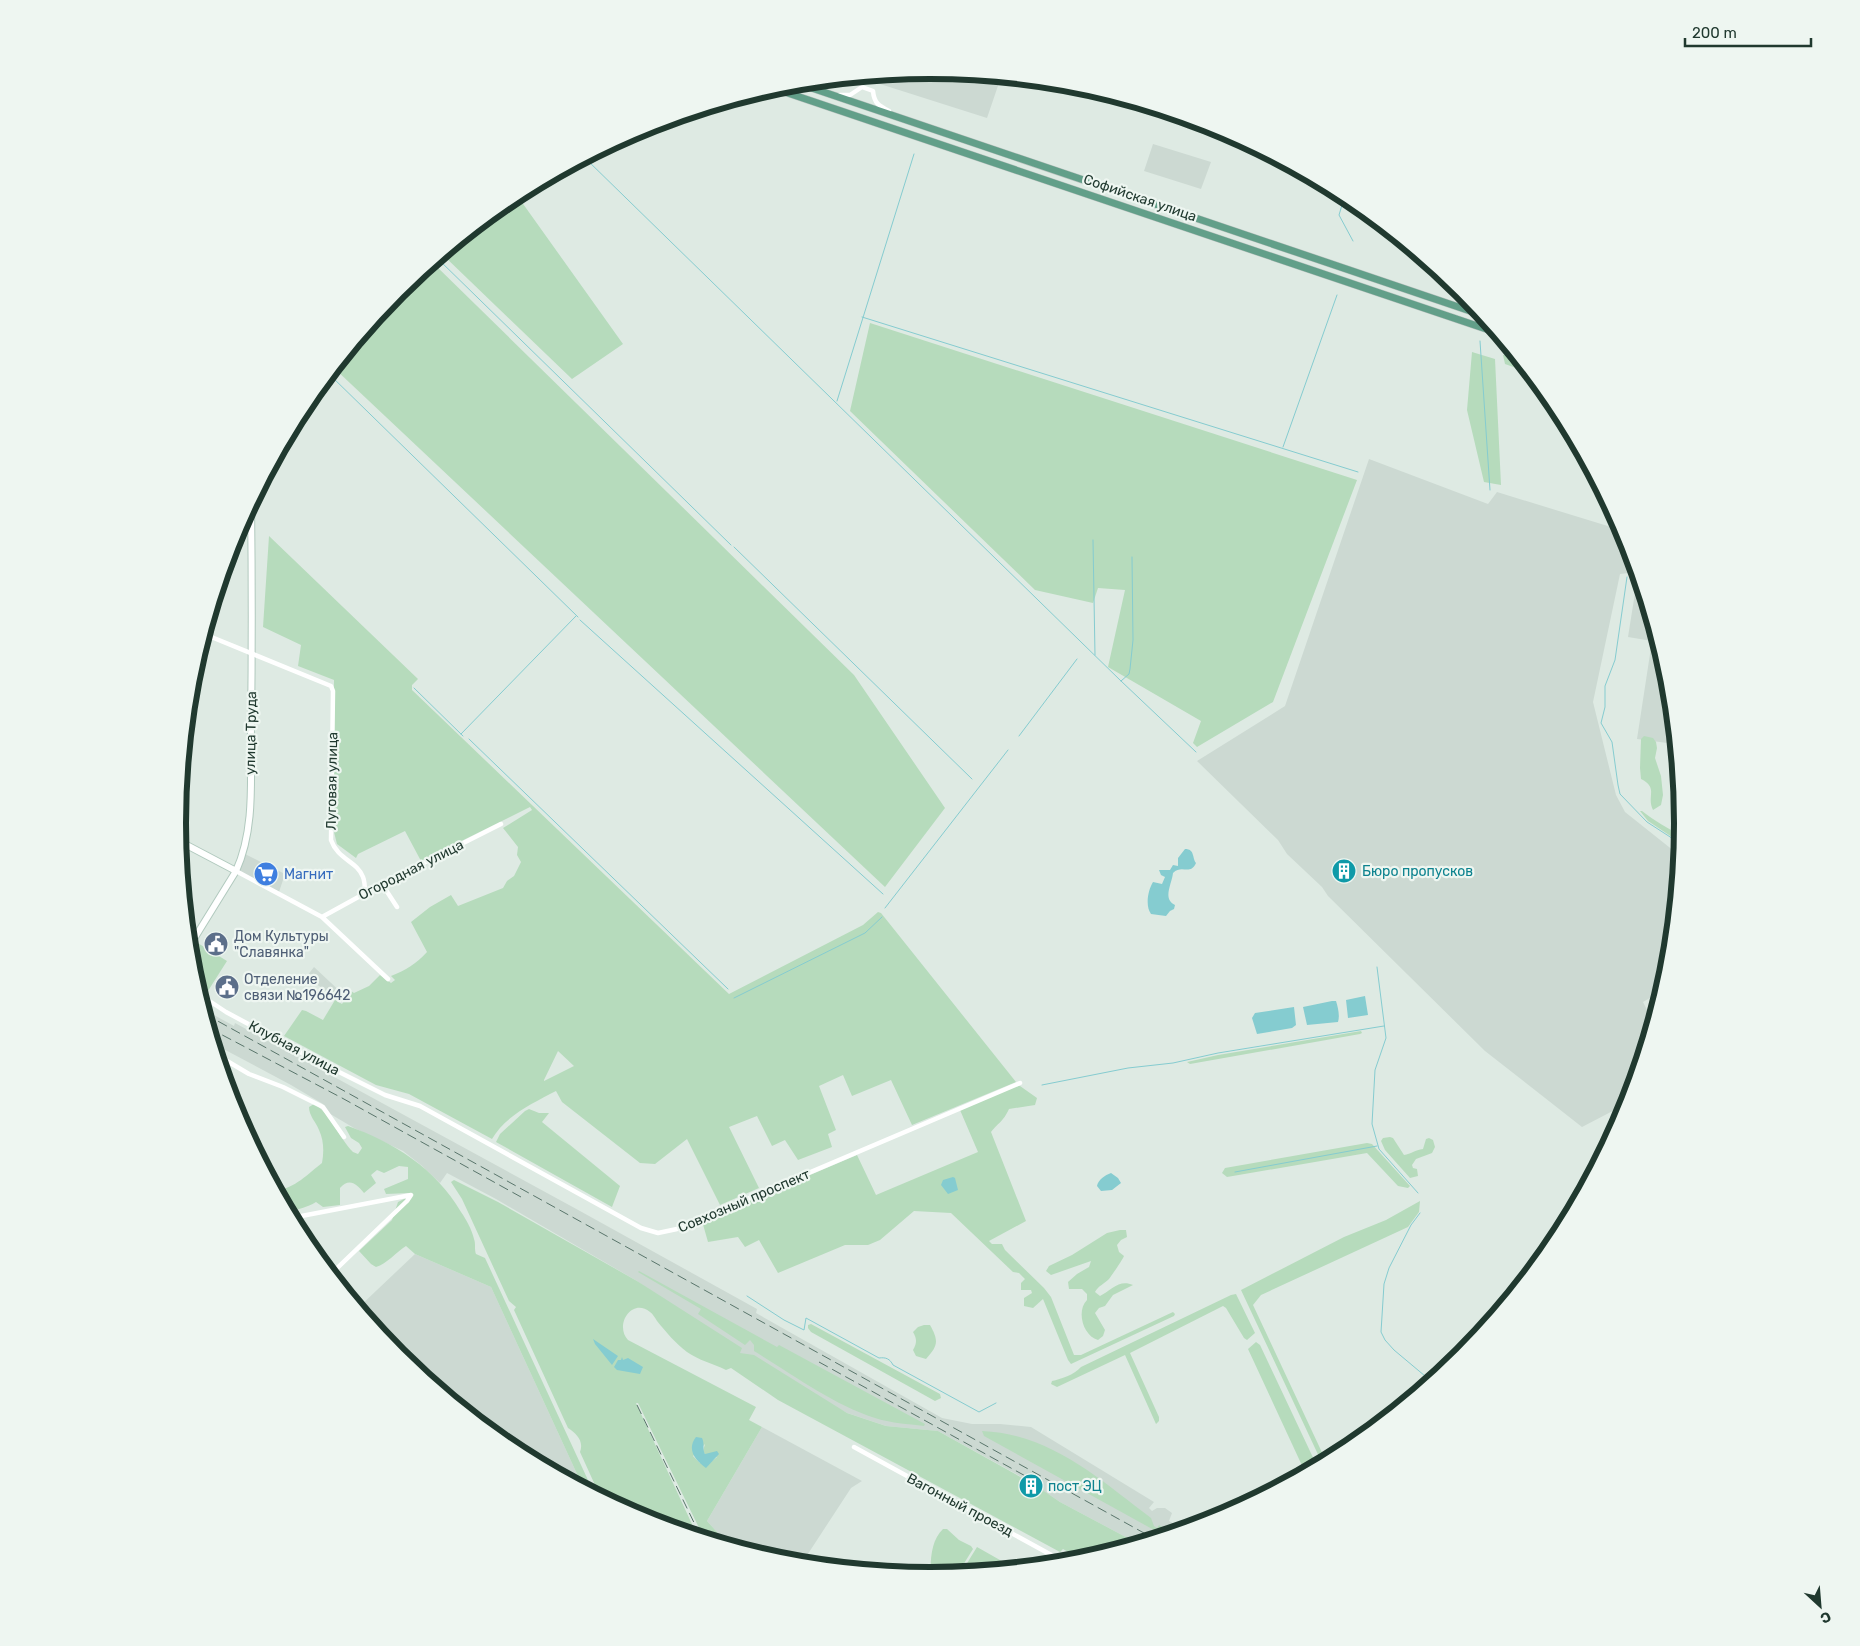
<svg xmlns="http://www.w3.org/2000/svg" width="1860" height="1646" viewBox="0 0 1860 1646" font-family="Rubik,sans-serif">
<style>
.built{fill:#ccd9d2}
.green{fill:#b6dbbc;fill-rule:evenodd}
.water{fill:#85ccd0}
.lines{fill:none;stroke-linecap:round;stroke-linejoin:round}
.stream{stroke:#85ccd0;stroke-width:1}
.secondary-casing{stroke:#b1c9be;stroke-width:8}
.primary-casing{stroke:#bcc4c1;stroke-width:8}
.street{stroke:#fff;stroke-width:4.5}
.secondary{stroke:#fff;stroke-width:6}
.primary{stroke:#629f89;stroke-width:7}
.rail{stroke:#59756b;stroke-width:1;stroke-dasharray:10 5;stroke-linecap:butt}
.labels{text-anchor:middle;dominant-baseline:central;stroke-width:4.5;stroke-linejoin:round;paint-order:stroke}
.street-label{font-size:14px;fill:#20392f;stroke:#eef6f1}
.culture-label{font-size:14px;fill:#0d838f;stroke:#eef6f1;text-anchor:start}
.shop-label{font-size:14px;fill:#366cbe;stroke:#eef6f1;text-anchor:start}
.service-label{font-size:14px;fill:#4e5e75;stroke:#eef6f1;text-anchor:start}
.rim{fill:none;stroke:#20392f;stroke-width:6}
</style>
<rect width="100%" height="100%" fill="#deeae3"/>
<path class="built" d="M930,70L1001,77L987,118L858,77Z
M1153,144L1211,162L1201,189L1144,171Z
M1369,459L1488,504L1497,492L1624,531L1626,535L1637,572L1620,574L1593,702L1616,795L1625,812L1674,851L1679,860L1668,970L1662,991L1643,1002L1650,1016V1032L1643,1048L1644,1051L1628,1103L1582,1127L1485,1051L1328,896L1322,887L1287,854L1278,840L1197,761L1285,706Z
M1638,574L1669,676L1675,744L1637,739L1652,641L1628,637Z
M245,854L285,874L279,892L238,871Z
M314,967L346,997L342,1002L309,979L307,976Z
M203,1009L234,1026L235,1023L580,1211L757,1309L756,1313L942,1418L972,1424H1000L1031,1427L1154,1502L1149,1508L1152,1511L1157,1508H1165L1172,1513L1169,1521L1183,1529L1137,1543L1060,1502L1027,1480L938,1431L886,1426L847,1413L748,1361L637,1281L496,1199L447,1173L440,1183L421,1165L403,1151L354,1128L327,1112L323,1104L291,1085L214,1044Z
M415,1254L491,1287L583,1487L511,1449L397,1355L358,1308Z
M762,1427L862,1481L851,1488L802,1563L783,1561L725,1544L726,1542L707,1521Z"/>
<path class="green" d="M516,194L623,344L572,379L442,254Z
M432,262L854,675L945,808L885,887L334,368L398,290Z
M870,323L1357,480L1273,702L1197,747L1193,743L1201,721L1108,667L1125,590L1098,588L1093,603L1035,590L850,411Z
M1472,352L1495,359L1501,485L1484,482L1467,410Z
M1514,354L1530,373L1505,364L1503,355Z
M269,536L418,679L412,685V690L729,994L863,925L878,912L881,913L1016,1082L912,1125L891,1080L852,1096L843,1075L819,1086L836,1130L828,1134L832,1147L798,1160L785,1140L772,1146L757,1116L729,1127L759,1188L720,1205L687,1139L655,1164L640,1163L562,1102L556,1091C533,1103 505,1116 492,1139L409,1094L376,1085L284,1036L302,1010L306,1011L323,1020L335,1000L342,1004L351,991L354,993L369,986L380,975L391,983L395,980L391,976C406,970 416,964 427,952L411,922L430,907L451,895L458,906L503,888L507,881L514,876L521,862L517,855L518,847L503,828L532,810L530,807L421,861L405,831L358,854L356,858L337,844L333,828L334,680L298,666L301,645L263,627ZM558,1051L574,1066L544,1081V1080Z
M1644,736L1653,738L1656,742L1657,748L1655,758L1661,776L1663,795L1661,805L1653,810C1646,796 1659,788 1641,779L1640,768L1641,739Z
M1640,811H1642C1654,821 1669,828 1682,837L1681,843L1648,821Z
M196,942L227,961L206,994L197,989L191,970L190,952Z
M1361,1031L1362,1033L1360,1034L1190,1064L1187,1062L1218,1055Z
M1016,1086H1020L1037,1098L1035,1105L1009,1109C1003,1122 999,1122 991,1132L1026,1221L989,1241L992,1244H1002L1005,1250L1044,1288L1051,1297L1074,1355H1081L1173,1312L1175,1314L1174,1316L1071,1364L1068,1360L1043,1299L1033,1308L1024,1306V1298L1032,1293L1031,1290H1021V1283L1025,1279L1019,1273L1013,1272L951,1213L914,1211L880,1240L868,1245H845L778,1273L759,1240L745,1247L738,1237L708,1242L702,1221L857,1155L876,1195L978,1152L960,1110Z
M314,1104C330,1112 339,1138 353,1152L358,1154L362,1148L359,1143L351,1138L345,1127L348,1126C394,1142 436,1169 461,1212C466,1219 472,1230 474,1239C476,1244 474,1249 476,1254L485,1258L594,1493L583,1487L491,1287L415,1254L406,1246C396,1252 387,1264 376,1267L371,1264L359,1251L392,1220L398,1202L408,1197L409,1193L386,1194L384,1189L408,1179V1167L399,1166L384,1173L377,1170L371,1175L376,1183L364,1193C356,1183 349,1178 340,1188V1205L323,1207L316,1202C307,1208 298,1208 289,1213L277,1190C294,1189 309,1173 322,1163C324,1152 324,1141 319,1130C316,1122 309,1116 309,1107Z
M529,1109L539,1113H549L542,1122L620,1186L612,1207L496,1142L500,1134L525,1111Z
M1390,1137L1393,1138L1404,1155C1411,1154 1415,1150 1423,1149L1426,1139L1429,1138L1433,1140L1435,1147L1432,1153L1416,1159L1412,1165L1413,1168L1417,1169L1418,1176L1410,1178L1385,1150L1381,1141L1383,1138Z
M1367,1143L1372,1144L1410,1186L1408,1188L1398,1186L1367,1153L1227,1177L1222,1173L1225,1168Z
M454,1180L498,1202L637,1281L742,1348L740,1353L754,1355L847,1413L886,1426L938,1431L1035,1485L1060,1502L1137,1543L1079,1561V1558L1063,1549L1060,1552L778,1400L731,1368L726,1370C714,1364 698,1360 687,1352C676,1344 666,1332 657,1321C655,1318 653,1314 650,1312C632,1297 614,1325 628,1340L756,1407L749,1420L762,1427L707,1521L726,1542L725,1544L704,1538L638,1403H636L697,1535L642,1519L600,1496L580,1452C584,1441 577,1434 568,1428L514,1310L516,1307L509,1301L462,1199L451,1182ZM705,1444L703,1451L705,1454L717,1457L712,1461L700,1463L693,1456Z
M1420,1201L1419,1212L1408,1227L1261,1295L1253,1305L1326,1461L1322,1463L1241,1290L1344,1237L1386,1220Z
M1120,1230H1126L1127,1237L1121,1240L1117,1245L1119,1252L1124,1256C1123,1259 1112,1275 1109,1279C1104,1284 1098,1286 1095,1292L1100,1296C1112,1290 1119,1279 1133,1285L1113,1295L1105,1306L1099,1308L1095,1313L1105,1330L1103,1336L1098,1340C1083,1336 1076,1311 1087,1300V1294L1082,1289H1069L1068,1282L1077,1274L1089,1267L1091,1261L1051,1275L1046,1271L1049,1266L1072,1255L1107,1233Z
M639,1271L777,1347L779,1345L925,1424L924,1426C908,1424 890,1423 875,1418C832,1404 792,1374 754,1351V1345L750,1340L745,1345L698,1314L701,1309L638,1272Z
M1236,1294L1255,1333L1247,1340L1244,1338L1226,1308L1223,1306L1130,1353L1159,1417V1421L1156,1424L1125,1355L1057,1387L1051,1384L1052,1381C1061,1379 1074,1375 1081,1367L1231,1295Z
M811,1324L940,1394L941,1398L935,1401L811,1332L808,1328V1325Z
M924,1325H930C939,1341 938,1346 926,1359L916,1356L913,1350C917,1343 917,1339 913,1332L918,1327Z
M1256,1342L1260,1345L1317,1466L1305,1472L1248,1349Z
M982,1431C1051,1434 1099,1479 1151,1518L1154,1526L1157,1528L1159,1525L1172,1533L1163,1535L984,1436Z
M943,1529H947L959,1540L971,1546L973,1549L958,1573L931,1576C930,1561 931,1540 943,1529Z
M977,1547L1014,1568L961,1573Z"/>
<path class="water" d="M1185,849C1195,849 1192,858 1196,863C1190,876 1182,864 1173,873C1172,884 1162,899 1175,905L1174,909L1170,911L1166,916L1151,914C1145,906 1148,890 1153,882L1162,884L1165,877L1161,875L1159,870H1170L1173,865L1178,866V858Z
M1365,996L1368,1015L1348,1018L1346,1000Z
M1332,1001H1336C1338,1007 1340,1016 1338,1022L1307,1025L1303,1007Z
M1294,1007L1296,1025L1292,1028L1257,1034L1252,1018L1255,1013Z
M1111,1173L1118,1178L1121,1183L1112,1190L1101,1191L1097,1186C1098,1180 1105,1175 1111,1173Z
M953,1177L955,1178L958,1190L948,1194L941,1185L943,1180Z
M593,1339L618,1356L612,1365L595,1344Z
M622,1357L623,1360L628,1358L643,1367L640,1374L617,1370L614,1367L618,1360H621Z
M696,1437L702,1438C705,1444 702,1449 705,1454L717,1451L719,1454L706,1468C696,1461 686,1450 696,1437Z"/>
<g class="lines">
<path class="stream" d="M585,158L1121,681L1196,752
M1345,195L1339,215L1353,241
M437,258L731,545
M862,317L1358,472
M1480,341L1490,490
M329,374L578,617
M837,401L914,154
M1283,447L1337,295
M1093,540L1095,655
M734,547L972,779
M1627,577L1615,660L1605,686V707L1601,723L1612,742L1618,785L1620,794L1647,822L1681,844
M580,620L883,894
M1121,681L1129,674L1130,669L1133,640L1132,557
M414,688L463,736
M461,734L576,616
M1019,736L1077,659
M469,739L728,989
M885,908L1008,750
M1377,967L1386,1038L1375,1070L1372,1124L1379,1149L1418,1193
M734,998L865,933L882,917
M1042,1085L1128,1068L1173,1063L1218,1053L1384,1026
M1235,1172L1377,1146
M1420,1213L1411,1225L1389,1268L1384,1284L1381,1332L1385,1340L1394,1350L1425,1376L1434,1379
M747,1296L784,1320L804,1330L806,1318L879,1358C886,1357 890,1359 893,1365L979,1412L996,1403"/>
<defs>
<path id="secondary" d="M179,841L236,871
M189,947L236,871C256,827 250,775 251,728C252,653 252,578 251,503"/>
<path id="primary" d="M797,83L1482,315
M773,88L1498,333"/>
</defs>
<use href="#secondary" class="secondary-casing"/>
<use href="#primary" class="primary-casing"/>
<path class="street" d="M840,95H850L862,87L873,91C874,103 879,106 889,111
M204,634L331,686L333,691L331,840C338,860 357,861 363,877C365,882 365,888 365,893
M236,871L322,917L388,979
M382,884L397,907
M322,917L382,884L501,824
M199,994L226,1012L315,1060L385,1095L420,1106L641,1228L658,1233L677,1229L1020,1083
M217,1055L249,1074L283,1087L323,1107L344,1137
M291,1218L411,1195
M331,1274L407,1201L411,1195
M854,1447L1066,1563"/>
<use href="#secondary" class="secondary"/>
<use href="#primary" class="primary"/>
<path class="rail" d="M205,1014L1153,1538
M209,1028L342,1098L521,1197
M819,1362L1029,1478
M637,1405L701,1537"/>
</g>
<defs>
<symbol id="building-disc" viewBox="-11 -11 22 22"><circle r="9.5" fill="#0f9aa8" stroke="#eef6f1"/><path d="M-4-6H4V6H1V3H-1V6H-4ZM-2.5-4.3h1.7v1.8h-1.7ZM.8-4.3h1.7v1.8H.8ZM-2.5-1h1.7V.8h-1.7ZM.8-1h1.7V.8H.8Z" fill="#fff"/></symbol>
<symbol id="supermarket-disc" viewBox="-11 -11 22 22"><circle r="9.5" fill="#3f7fe0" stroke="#eef6f1"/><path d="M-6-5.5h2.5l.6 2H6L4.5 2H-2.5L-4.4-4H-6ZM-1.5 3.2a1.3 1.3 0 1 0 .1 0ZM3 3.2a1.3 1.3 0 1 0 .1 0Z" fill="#fff"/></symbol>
<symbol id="civic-disc" viewBox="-11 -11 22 22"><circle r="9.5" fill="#5c6f8a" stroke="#eef6f1"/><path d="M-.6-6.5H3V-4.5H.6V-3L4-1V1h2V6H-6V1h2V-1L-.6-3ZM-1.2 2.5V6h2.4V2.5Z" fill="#fff"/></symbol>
</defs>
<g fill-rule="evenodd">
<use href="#building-disc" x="1330" y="857" width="28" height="28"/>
<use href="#supermarket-disc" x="252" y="860" width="28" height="28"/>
<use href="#civic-disc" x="202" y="930" width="28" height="28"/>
<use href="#civic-disc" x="213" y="973" width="28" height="28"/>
<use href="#building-disc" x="1017" y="1472" width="28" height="28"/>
</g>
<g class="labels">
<g class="street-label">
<text transform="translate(1140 198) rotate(19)">Софийская улица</text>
<text transform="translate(251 733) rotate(-89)">улица Труда</text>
<text transform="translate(332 781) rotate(-89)">Луговая улица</text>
<text transform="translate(411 870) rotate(-27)">Огородная улица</text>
<text transform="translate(294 1048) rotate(28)">Клубная улица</text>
<text transform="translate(744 1201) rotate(-23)">Совхозный проспект</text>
<text transform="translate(960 1505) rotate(28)">Вагонный проезд</text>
</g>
<g class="culture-label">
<text x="1362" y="871">Бюро пропусков</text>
<text x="1048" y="1486">пост ЭЦ</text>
</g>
<g class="shop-label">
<text x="284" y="874">Магнит</text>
</g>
<g class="service-label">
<text x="234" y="936">Дом Культуры<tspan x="234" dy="16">"Славянка"</tspan></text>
<text x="244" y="979">Отделение<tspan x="244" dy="16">связи №196642</tspan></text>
</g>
</g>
<path d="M0 0H1860V1646H0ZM186 823a744 744 0 1 1 1488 0a744 744 0 1 1-1488 0Z" fill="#eef6f1" fill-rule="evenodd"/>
<path class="rim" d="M186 823a744 744 0 1 1 1488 0a744 744 0 1 1-1488 0Z"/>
<g transform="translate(1820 1606) rotate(154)" stroke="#eef6f1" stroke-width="4" paint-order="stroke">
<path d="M0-4L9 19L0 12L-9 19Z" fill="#20392f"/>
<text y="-8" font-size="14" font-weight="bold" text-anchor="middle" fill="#20392f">С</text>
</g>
<path d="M1685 38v8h126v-8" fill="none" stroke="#20392f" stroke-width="2.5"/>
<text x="1692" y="38" font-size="15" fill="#20392f" stroke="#eef6f1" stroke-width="4" paint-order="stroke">200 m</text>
</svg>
